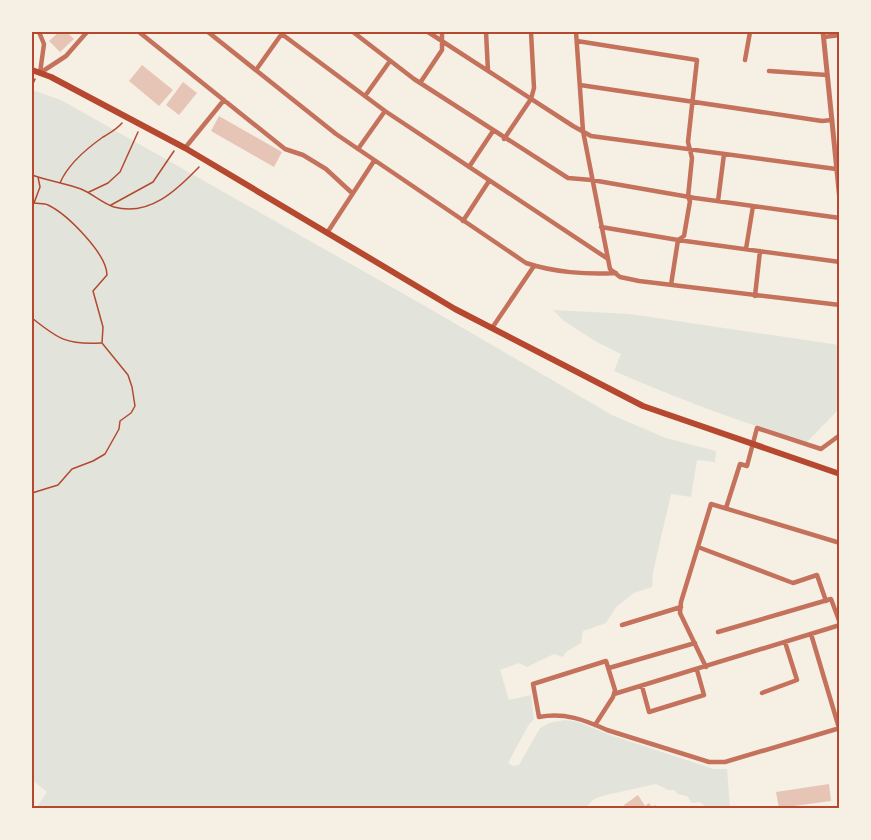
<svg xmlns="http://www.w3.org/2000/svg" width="871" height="840" viewBox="0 0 871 840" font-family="Helvetica,sans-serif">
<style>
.green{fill:#e2e4dc}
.building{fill:#e6c5b7}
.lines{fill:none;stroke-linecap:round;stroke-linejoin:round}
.path{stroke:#b5482f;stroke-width:1.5}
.minor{stroke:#c5725c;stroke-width:4.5}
.tertiary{stroke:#c5725c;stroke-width:5}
.secondary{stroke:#b5482f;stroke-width:6}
.neatline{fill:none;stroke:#b5482f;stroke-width:2}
</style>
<rect width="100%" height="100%" fill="#f6efe4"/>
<path class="green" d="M32,90L61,100L116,131L432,310L612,415L666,438L716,451L715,462L697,460L691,497L671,494L653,572L652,587L634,593L616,607L606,623L583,631L581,643L566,652L563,657L554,654L527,667L519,663L500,670L509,700L531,695L534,719L528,726L508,763L513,766L519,765L540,728L549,723L565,720L578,722L610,735L714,769H727L730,808L706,807L700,802L692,803L687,796L677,794L675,790H668L656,784L606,795L594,799L585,808H36L47,792L32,780Z
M553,310L630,314L839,345V409L806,443C740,421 677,399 614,371L621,354L595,341L564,321Z"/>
<path class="building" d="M59,32H67L74,39L60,52L49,41Z
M142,65L173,90L159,106L129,81Z
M183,82L197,93L179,115L166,105Z
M219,116L282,152L274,167L211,131Z
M829,784L831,801L779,808L776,792Z
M638,795L645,806L649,803L652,807L655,805L658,808H626L624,805Z"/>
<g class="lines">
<path class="path" d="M32,86L35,79
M32,175C48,181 65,183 81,189C93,194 102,203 114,207C149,217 177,190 199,167
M60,183C68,164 86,149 103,137C111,132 116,130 122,123
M89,192L108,183L120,172L138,132
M111,205L153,182L174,151
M32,314V318C58,339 67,345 101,343
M32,493L58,485L72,469L93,461L105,454L119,429L120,421L131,413L135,406L132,387L128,375L102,343L103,327L93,291L107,275C107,254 67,214 48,205C44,203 38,204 34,203L40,187L38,177"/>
<path class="minor" d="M39,32L44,44L40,73
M139,32L285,149L303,155L326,169L352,193
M208,32L336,134L526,263C553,272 587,275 616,273
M279,32L385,111L608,259
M353,32L414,79L568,178L592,180L695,198L840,218
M428,32L573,126L591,136L836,169
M486,32L488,71
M576,32L583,131L610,269L620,277L639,281L840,305
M824,37L840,35
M577,41L697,60L688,142L692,158L688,197L690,201L684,236L678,240L671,285
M745,60L750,32
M256,70L283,32
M769,71L827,75
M40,73L66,56L87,32
M420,83L442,50V32
M580,85L822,121L832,120
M365,96L390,61
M504,139L531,99L534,88L531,32
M185,148L224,100
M358,149L385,111
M469,167L493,131
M718,201L724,154
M463,221L489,181
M601,227L678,240L840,262
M327,233L374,161
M746,249L753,206
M755,296L760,251
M492,328L534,266
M726,508L740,464L747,466L757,428L821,449L840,435
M698,547L793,583L817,575L826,601
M622,625L681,607
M718,632L831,599L840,623
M811,634L839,728
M706,667L680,613L681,602L711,504L840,543
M609,668L695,643
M642,686L649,712L704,695L697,670
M762,693L797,680L785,642
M614,694L840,625
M595,725L613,697L615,690L606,661L533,684L539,717C564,712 585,720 607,730L709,762H725L840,728"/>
<path class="tertiary" d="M823,32L840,201"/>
<path class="secondary" d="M32,70L51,77L185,148L455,309L643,406L840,474"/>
</g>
<rect width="871" height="840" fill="none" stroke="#f6efe4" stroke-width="66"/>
<rect x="33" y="33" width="805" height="774" class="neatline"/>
</svg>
